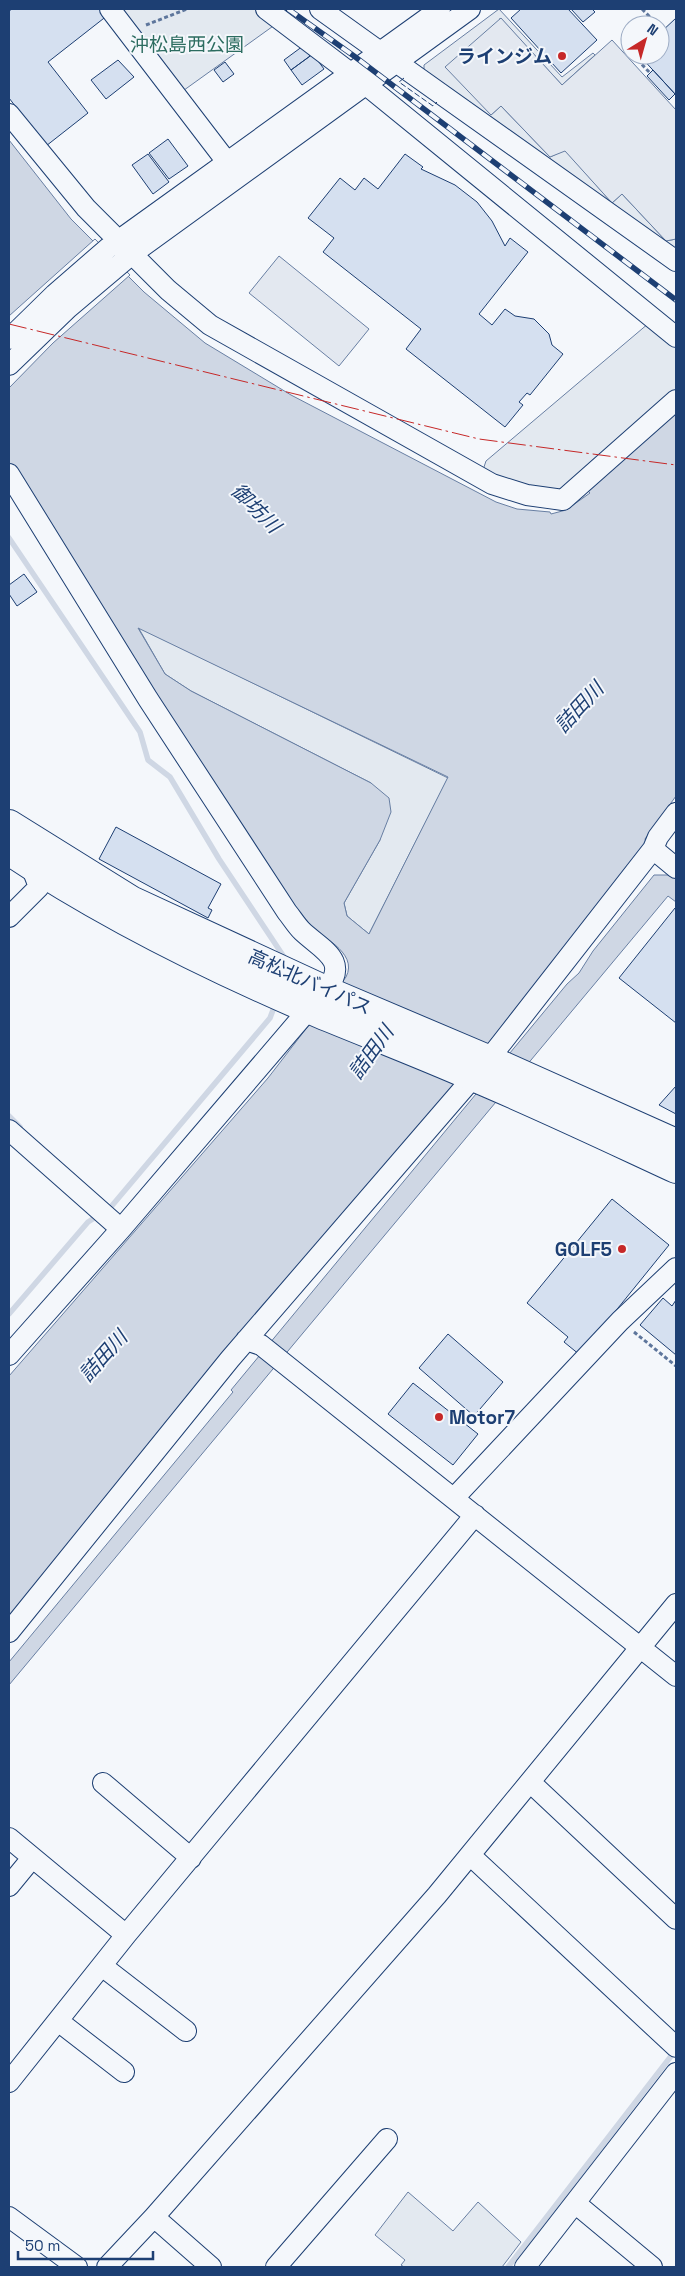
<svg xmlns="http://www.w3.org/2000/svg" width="685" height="2276" viewBox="0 0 685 2276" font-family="'Space Grotesk','Noto Sans JP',sans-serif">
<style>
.green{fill:#e3e9f0;stroke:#687fa3}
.parking{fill:#e3e8f0;stroke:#687fa3}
.water{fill:#cfd7e4;stroke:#687fa3;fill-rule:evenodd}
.pier{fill:#f4f7fb;stroke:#687fa3}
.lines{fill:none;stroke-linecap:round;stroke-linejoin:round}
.stream{stroke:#cfd7e4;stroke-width:5.5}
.building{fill:#d5e0f0;stroke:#1d3f73}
.minor-casing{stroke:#1d3f73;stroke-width:22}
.highway-casing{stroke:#1d3f73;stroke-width:30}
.path{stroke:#5e769c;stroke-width:3;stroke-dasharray:4 2.5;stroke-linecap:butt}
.minor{stroke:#f4f7fb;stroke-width:20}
.highway{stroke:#f4f7fb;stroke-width:28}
.rail-casing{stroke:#1d3f73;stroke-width:5.5}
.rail{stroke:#f4f7fb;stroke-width:4;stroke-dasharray:11;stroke-linecap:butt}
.fence{stroke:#1d3f73;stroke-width:1;stroke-dasharray:6 2.5;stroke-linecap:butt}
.power{stroke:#c62828;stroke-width:1;stroke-dasharray:18 4 2.5 4;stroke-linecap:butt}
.poi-dot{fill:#c62828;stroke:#f4f7fb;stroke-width:2}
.labels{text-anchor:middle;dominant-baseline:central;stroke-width:4;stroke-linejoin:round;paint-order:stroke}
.park-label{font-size:19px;fill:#2c6c60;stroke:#f4f7fb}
.poi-label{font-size:19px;font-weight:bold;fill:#1d3f73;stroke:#f4f7fb;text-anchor:end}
.street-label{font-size:19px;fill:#1d3f73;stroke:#f4f7fb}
.water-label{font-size:20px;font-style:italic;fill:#1d3f73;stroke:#f4f7fb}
</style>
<rect width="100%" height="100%" fill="#f4f7fb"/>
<path class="green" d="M120,9H256L276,24L180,93Z
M499,9L562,77L593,53L595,55L562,85L500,18L491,115L501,106L550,157L565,150L612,203L622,194L666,241L676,239V253L424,72V65Z
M649,323L676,345V389L555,494L482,473L486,461Z
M138,627L448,778L369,934L347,916L344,903L380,840L371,783L191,691L165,674Z
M408,2192L453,2231L478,2202L521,2242L502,2267H404L401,2265L405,2260L375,2235Z"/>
<path class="parking" d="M501,18L562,85L612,40L676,110V239L666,241L622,194L612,203L565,151L550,157L501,106L491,115L445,67Z
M279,256L369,329L339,366L249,293Z"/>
<path class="water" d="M9,140L71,219L144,292L205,343L291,395L496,502L517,509L550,512L551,514L566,510L590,493L588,491L676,413V796L645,839L646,843L491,1040L9,1619V1376L268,1078L346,977C359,952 319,935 303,923L9,463ZM138,628L448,777L369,934L347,916L344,903L380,840L391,812L389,798L371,783L191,691L165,674Z
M654,875H671L676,879V902L668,896L9,1685V1662L233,1392L231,1390L567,984L579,973L593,951Z"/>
<path class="pier" d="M95,239L130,275L53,343L9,388V316Z"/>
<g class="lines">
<path class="stream" d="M9,538L140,732L148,760L170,777L219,859L286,960
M9,1116L20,1127
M9,1314L88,1222L110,1208L270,1018L276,1002
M508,2267L675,2051"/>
</g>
<path class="building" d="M12,9H103L108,15L48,62L88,113L46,146L9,98V11Z
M521,9H568L597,40L561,73L511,18Z
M571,9H592L595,12L583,22Z
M676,18V95L639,55H660V33Z
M303,46L310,56L291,70L284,60Z
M313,54L324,69L302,85L291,70Z
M118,60L134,77L106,99L91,80Z
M225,62L234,74L223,82L214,70Z
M653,70L675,94L669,100L647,76Z
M168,139L188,166L169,179L149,153Z
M148,154L169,182L153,194L132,165Z
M405,154L423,167L421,169L455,185L477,202L492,221L505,246L510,238L528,252L479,314L492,325L505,309L515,316L534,319L549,334L552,345L563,354L530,395L527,393L519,402L523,405L505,427L406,349L421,329L323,252L334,238L308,218L340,178L355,190L364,178L378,189Z
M24,574L37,592L17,606L9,594V585Z
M116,827L221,884L208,908L212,910L208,918L99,859Z
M675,908L676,909V1023L619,978Z
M676,1086V1114L659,1105Z
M612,1199L669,1245L580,1355L564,1342L568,1337L527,1303Z
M663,1298L672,1306L676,1300V1355L640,1325Z
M448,1334L503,1382L474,1416L419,1368Z
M413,1383L478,1434L453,1465L388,1414Z"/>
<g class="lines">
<defs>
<path id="minor" d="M110,9L227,162
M266,9L365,84L676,337
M320,9L380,52
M396,62L676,261
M9,114L86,208L168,290L210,325L492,484L527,495L563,500L676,400
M9,339L55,294L108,248L440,9
M9,365L68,308L132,254L470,9
M9,474L148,699L287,912C292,918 296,925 302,931C322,950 350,960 326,990
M653,849L658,837L676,813
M9,917L39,887L31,866
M9,1130L121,1229
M246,1340L261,1345L676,1676
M9,1355L121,1229L309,1009
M454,1498L620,1321L676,1268
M9,1632L230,1359L489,1059L653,849L676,868
M530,1782L676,1919
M103,1783L191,1858
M9,1838L126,1935
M470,1855L676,2047
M9,1886L32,1858
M102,1966L186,2031
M58,2021L124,2072
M9,2082L126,1935L475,1515
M575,2203L652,2267
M9,2217L77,2267
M154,2217L211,2267
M107,2267L154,2217L437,1895L676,1604
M276,2267L387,2139
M525,2267L676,2073"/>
<path id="highway" d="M9,824L131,900L332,993L497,1063L676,1143
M9,851C106,916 212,968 320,1014C371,1035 423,1055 473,1077C542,1106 609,1138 676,1169"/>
</defs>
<use href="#minor" class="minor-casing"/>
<use href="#highway" class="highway-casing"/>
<path class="path" d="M642,9L649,16L648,25
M146,25L187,9
M633,55L650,73
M634,1332L676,1366"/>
<use href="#minor" class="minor"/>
<use href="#highway" class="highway"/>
<defs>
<path id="rail" d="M288,9L354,56L676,300"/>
</defs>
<use href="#rail" class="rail-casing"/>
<use href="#rail" class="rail"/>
<path class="fence" d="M404,78L399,82L433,106L437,102"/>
<path class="power" d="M9,324L479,439L676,465"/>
</g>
<g class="poi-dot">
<circle cx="562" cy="56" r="5"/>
<circle cx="622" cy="1249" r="5"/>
<circle cx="439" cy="1417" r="5"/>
</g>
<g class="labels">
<g class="park-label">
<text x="187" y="44">沖松島西公園</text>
</g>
<g class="poi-label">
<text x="552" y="56">ラインジム</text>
<text x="612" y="1249">GOLF5</text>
<text x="449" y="1417" text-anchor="start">Motor7</text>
</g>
<g class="street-label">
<text transform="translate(310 982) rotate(24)">高松北バイパス</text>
</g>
<g class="water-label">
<text transform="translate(256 508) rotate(45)">御坊川</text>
<text transform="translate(579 707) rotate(-47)">詰田川</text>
<text transform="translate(371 1052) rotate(-54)">詰田川</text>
<text transform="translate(103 1356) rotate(-48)">詰田川</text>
</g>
</g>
<rect width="685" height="2276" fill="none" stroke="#1d3f73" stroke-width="20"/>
<g transform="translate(645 40) rotate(37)"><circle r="24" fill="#f4f7fb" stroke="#9eadc5"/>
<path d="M0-4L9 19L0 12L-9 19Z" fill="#c62828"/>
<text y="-8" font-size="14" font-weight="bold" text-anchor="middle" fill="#1d3f73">N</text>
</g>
<path d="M18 2251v8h135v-8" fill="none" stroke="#1d3f73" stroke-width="2.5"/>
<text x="25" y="2251" font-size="15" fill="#1d3f73" stroke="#f4f7fb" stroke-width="4" paint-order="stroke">50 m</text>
</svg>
